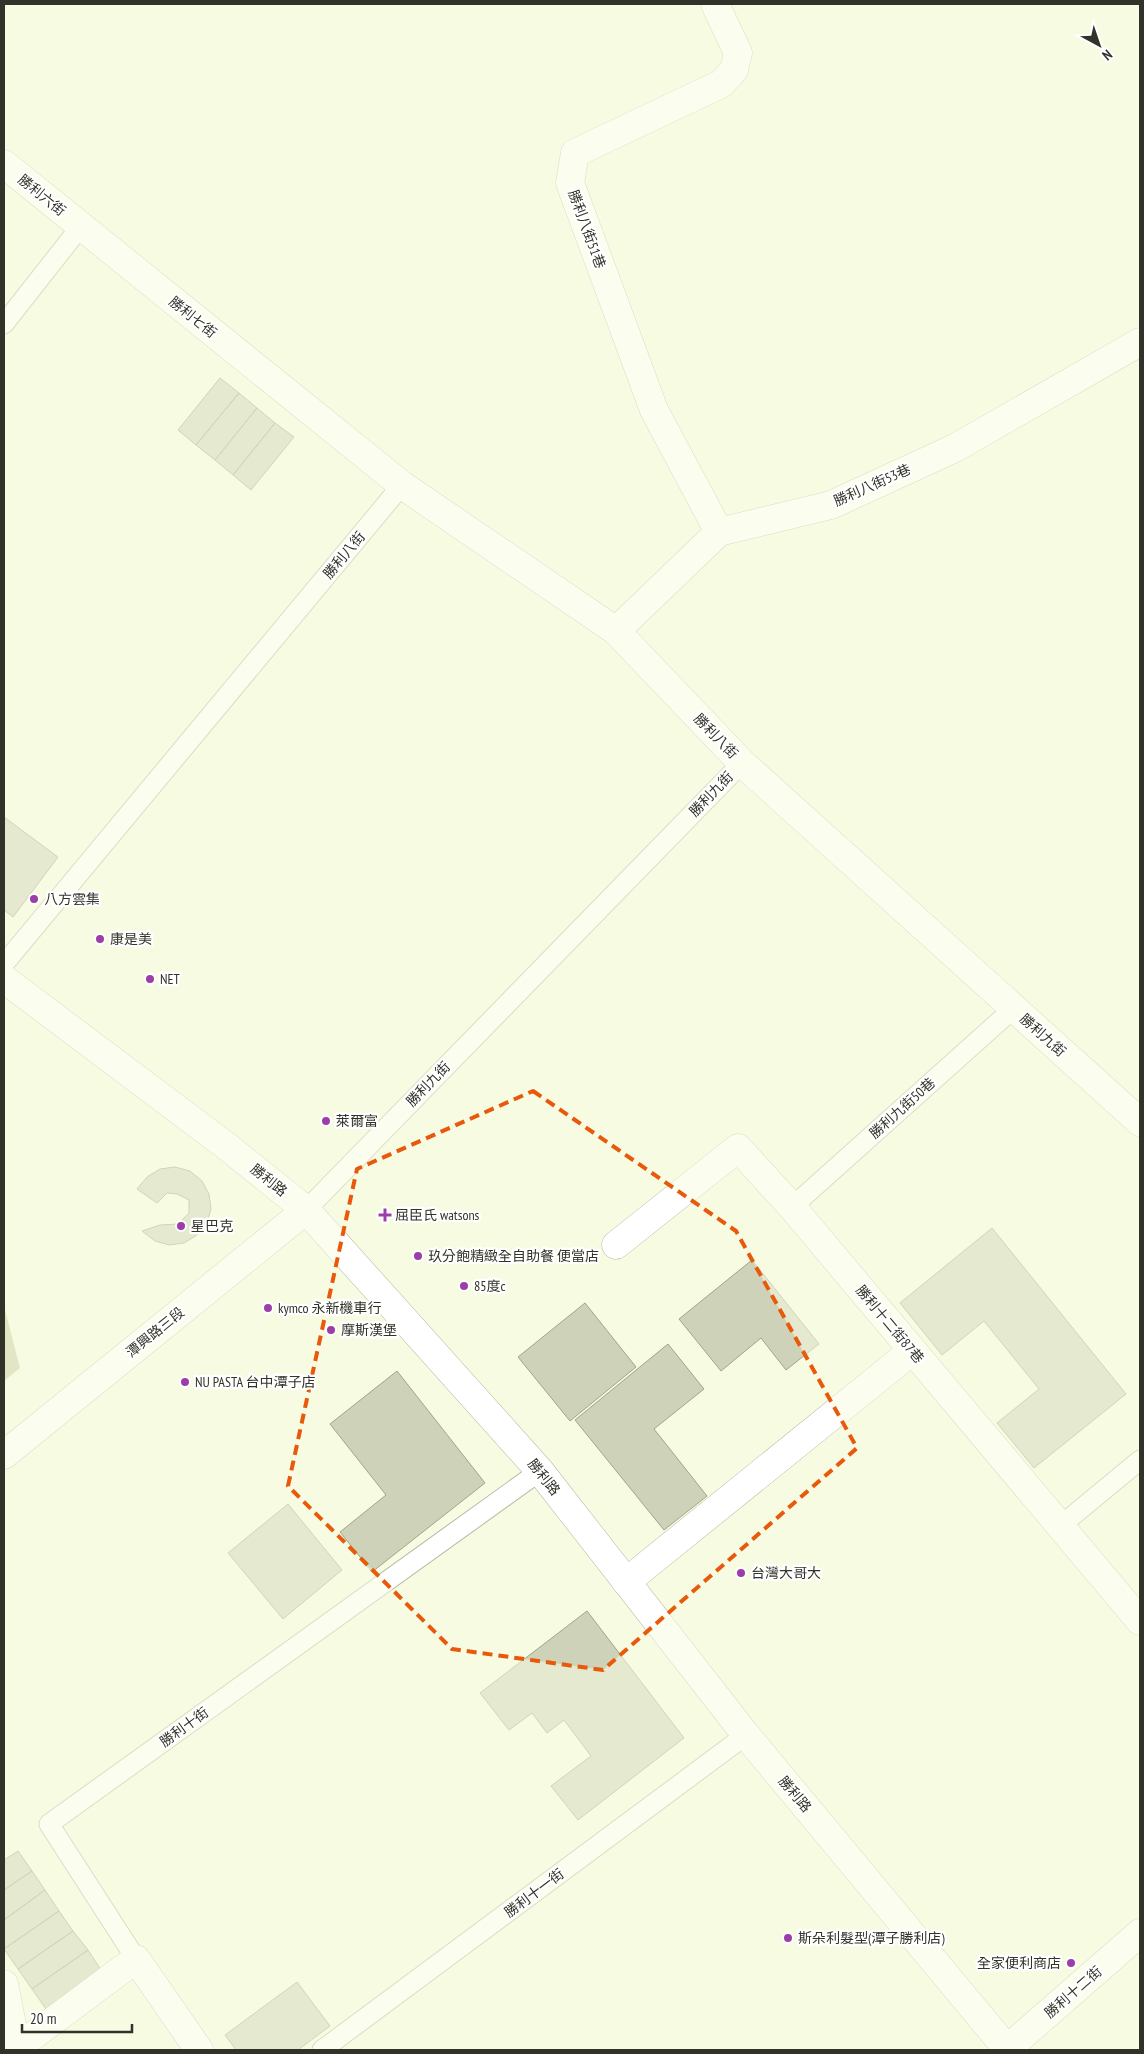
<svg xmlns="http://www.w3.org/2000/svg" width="1144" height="2054" viewBox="0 0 1144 2054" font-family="'PT Sans Narrow','Noto Sans TC',sans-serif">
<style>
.green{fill:#c7cd9f}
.building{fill:#ced2b9;stroke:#a1a48d}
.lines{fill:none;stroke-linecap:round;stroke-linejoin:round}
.lane-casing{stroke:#b6baa2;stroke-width:21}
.street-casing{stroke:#b6baa2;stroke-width:29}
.secondary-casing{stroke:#b6baa2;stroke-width:29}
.lane{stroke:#fff;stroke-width:19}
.street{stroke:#fff;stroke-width:28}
.secondary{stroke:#fff;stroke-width:28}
.marked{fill:none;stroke:#e8590c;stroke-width:4;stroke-dasharray:10 6;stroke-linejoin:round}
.poi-dot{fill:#9c3ea7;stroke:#fff;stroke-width:2}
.labels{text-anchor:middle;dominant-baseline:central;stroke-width:4.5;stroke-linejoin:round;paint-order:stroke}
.street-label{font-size:14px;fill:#313329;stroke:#fff}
.poi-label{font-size:14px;fill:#313329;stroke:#fff;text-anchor:start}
</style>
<rect width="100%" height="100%" fill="#f7fbe2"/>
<path class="green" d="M4,1306L20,1368L4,1381Z"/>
<path class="building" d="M220,378L239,393L196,445L178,430Z
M239,393L257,408L215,460L196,445Z
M257,408L275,423L233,475L215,460Z
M275,423L294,437L251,490L233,475Z
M4,817L58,857L13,917L4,910Z
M175,1167L190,1171L202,1181L209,1194L211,1209L207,1223L197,1235L184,1243L169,1245L155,1241L142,1231L160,1225L178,1224L189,1213V1200L177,1194L167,1193L157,1203L137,1189L147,1177L160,1169Z
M992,1228L1126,1394L1034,1468L997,1423L1039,1389L984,1321L942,1355L900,1303Z
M752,1260L819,1344L786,1370L761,1338L721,1371L679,1319Z
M585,1303L636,1367L570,1421L518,1357Z
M668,1344L704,1389L654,1429L707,1496L664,1530L575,1420Z
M397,1371L485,1483L372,1572L340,1532L386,1495L330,1424Z
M288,1504L342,1570L283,1619L228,1553Z
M587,1611L684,1738L578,1820L551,1786L591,1756L564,1720L547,1733L532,1713L509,1730L480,1693Z
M18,1851L32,1871L4,1890V1860Z
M32,1871L45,1890L4,1920V1890Z
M45,1890L59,1911L4,1949V1920Z
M59,1911L73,1931L18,1969L4,1949Z
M73,1931L88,1950L32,1989L18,1969Z
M88,1950L101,1970L46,2009L32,1989Z
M297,1982L330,2026L298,2050H236L225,2035Z"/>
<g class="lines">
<defs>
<path id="lane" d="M4,324L81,226
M4,964L402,485
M792,1207L1013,1009
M306,1210L742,763
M1059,1527L1140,1460
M136,1959L49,1824L540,1471
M322,2050L746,1735"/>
<path id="street" d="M715,4L738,53L734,70L721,84L575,153L570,183L654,410L719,532
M4,164L402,485L616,631L742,763L1140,1122
M616,631L719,532L831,505L955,448L1140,342
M616,1245L738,1148L792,1207L1140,1621
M626,1582L912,1351
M4,1984L12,2025L6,2050
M14,2050L136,1959L199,2050
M1006,2050L1140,1933"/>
<path id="secondary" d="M4,979L225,1145L306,1210L540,1471L746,1735L1008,2050
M4,1455L306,1210"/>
</defs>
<use href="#lane" class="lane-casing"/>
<use href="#street" class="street-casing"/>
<use href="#secondary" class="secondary-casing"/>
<use href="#lane" class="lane"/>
<use href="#street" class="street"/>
<use href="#secondary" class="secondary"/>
</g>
<path d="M0 0H1144V2054H0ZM533,1091L736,1231L857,1448L603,1670L452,1649L288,1486L357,1169Z" fill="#f7fbe2" fill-opacity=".55" fill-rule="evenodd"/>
<path class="marked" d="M533,1091L736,1231L857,1448L603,1670L452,1649L288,1486L357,1169Z"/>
<g class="poi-dot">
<circle cx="34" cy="899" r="5"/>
<circle cx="100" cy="939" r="5"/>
<circle cx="150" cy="979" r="5"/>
<circle cx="326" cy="1121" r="5"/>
<path d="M382.5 1207.5h5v5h5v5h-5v5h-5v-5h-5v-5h5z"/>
<circle cx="181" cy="1226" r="5"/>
<circle cx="418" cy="1256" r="5"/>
<circle cx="464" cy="1286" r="5"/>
<circle cx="268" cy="1308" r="5"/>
<circle cx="331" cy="1330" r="5"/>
<circle cx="185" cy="1382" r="5"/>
<circle cx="741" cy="1573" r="5"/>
<circle cx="788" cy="1938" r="5"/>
<circle cx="1071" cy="1963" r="5"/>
</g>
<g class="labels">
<g class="street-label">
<text transform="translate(42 195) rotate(39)">勝利六街</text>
<text transform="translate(587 229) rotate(70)">勝利八街51巷</text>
<text transform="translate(193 317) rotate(39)">勝利七街</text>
<text transform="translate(872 485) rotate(-24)">勝利八街53巷</text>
<text transform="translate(344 555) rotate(-50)">勝利八街</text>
<text transform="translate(716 736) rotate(46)">勝利八街</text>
<text transform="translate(711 794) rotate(-46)">勝利九街</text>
<text transform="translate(1043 1035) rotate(42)">勝利九街</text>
<text transform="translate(428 1084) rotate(-46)">勝利九街</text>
<text transform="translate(902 1108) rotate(-42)">勝利九街50巷</text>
<text transform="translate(269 1180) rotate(39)">勝利路</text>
<text transform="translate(890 1324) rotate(50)">勝利十二街87巷</text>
<text transform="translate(155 1332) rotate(-39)">潭興路三段</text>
<text transform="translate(544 1477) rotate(51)">勝利路</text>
<text transform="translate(184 1727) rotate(-36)">勝利十街</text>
<text transform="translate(795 1794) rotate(50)">勝利路</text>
<text transform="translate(534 1893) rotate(-37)">勝利十一街</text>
<text transform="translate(1073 1992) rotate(-41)">勝利十二街</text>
</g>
<g class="poi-label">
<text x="44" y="899">八方雲集</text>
<text x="110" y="939">康是美</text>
<text x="160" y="979">NET</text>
<text x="336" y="1121">萊爾富</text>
<text x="395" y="1215">屈臣氏 watsons</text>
<text x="191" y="1226">星巴克</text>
<text x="428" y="1256">玖分飽精緻全自助餐 便當店</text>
<text x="474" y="1286">85度c</text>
<text x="278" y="1308">kymco 永新機車行</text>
<text x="341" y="1330">摩斯漢堡</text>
<text x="195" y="1382">NU PASTA 台中潭子店</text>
<text x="751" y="1573">台灣大哥大</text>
<text x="798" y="1938">斯朵利髮型(潭子勝利店)</text>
<text x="1061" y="1963" text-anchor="end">全家便利商店</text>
</g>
</g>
<rect width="1144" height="2054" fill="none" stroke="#313329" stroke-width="10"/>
<g transform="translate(1099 45) rotate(140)" stroke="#ffffff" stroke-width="4" paint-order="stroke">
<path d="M0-4L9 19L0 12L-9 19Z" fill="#313329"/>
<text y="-8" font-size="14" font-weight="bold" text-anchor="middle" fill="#313329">N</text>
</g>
<path d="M22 2024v8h110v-8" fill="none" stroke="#313329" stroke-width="2.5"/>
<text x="30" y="2024" font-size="15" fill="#313329" stroke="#ffffff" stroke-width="4" paint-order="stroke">20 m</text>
</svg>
